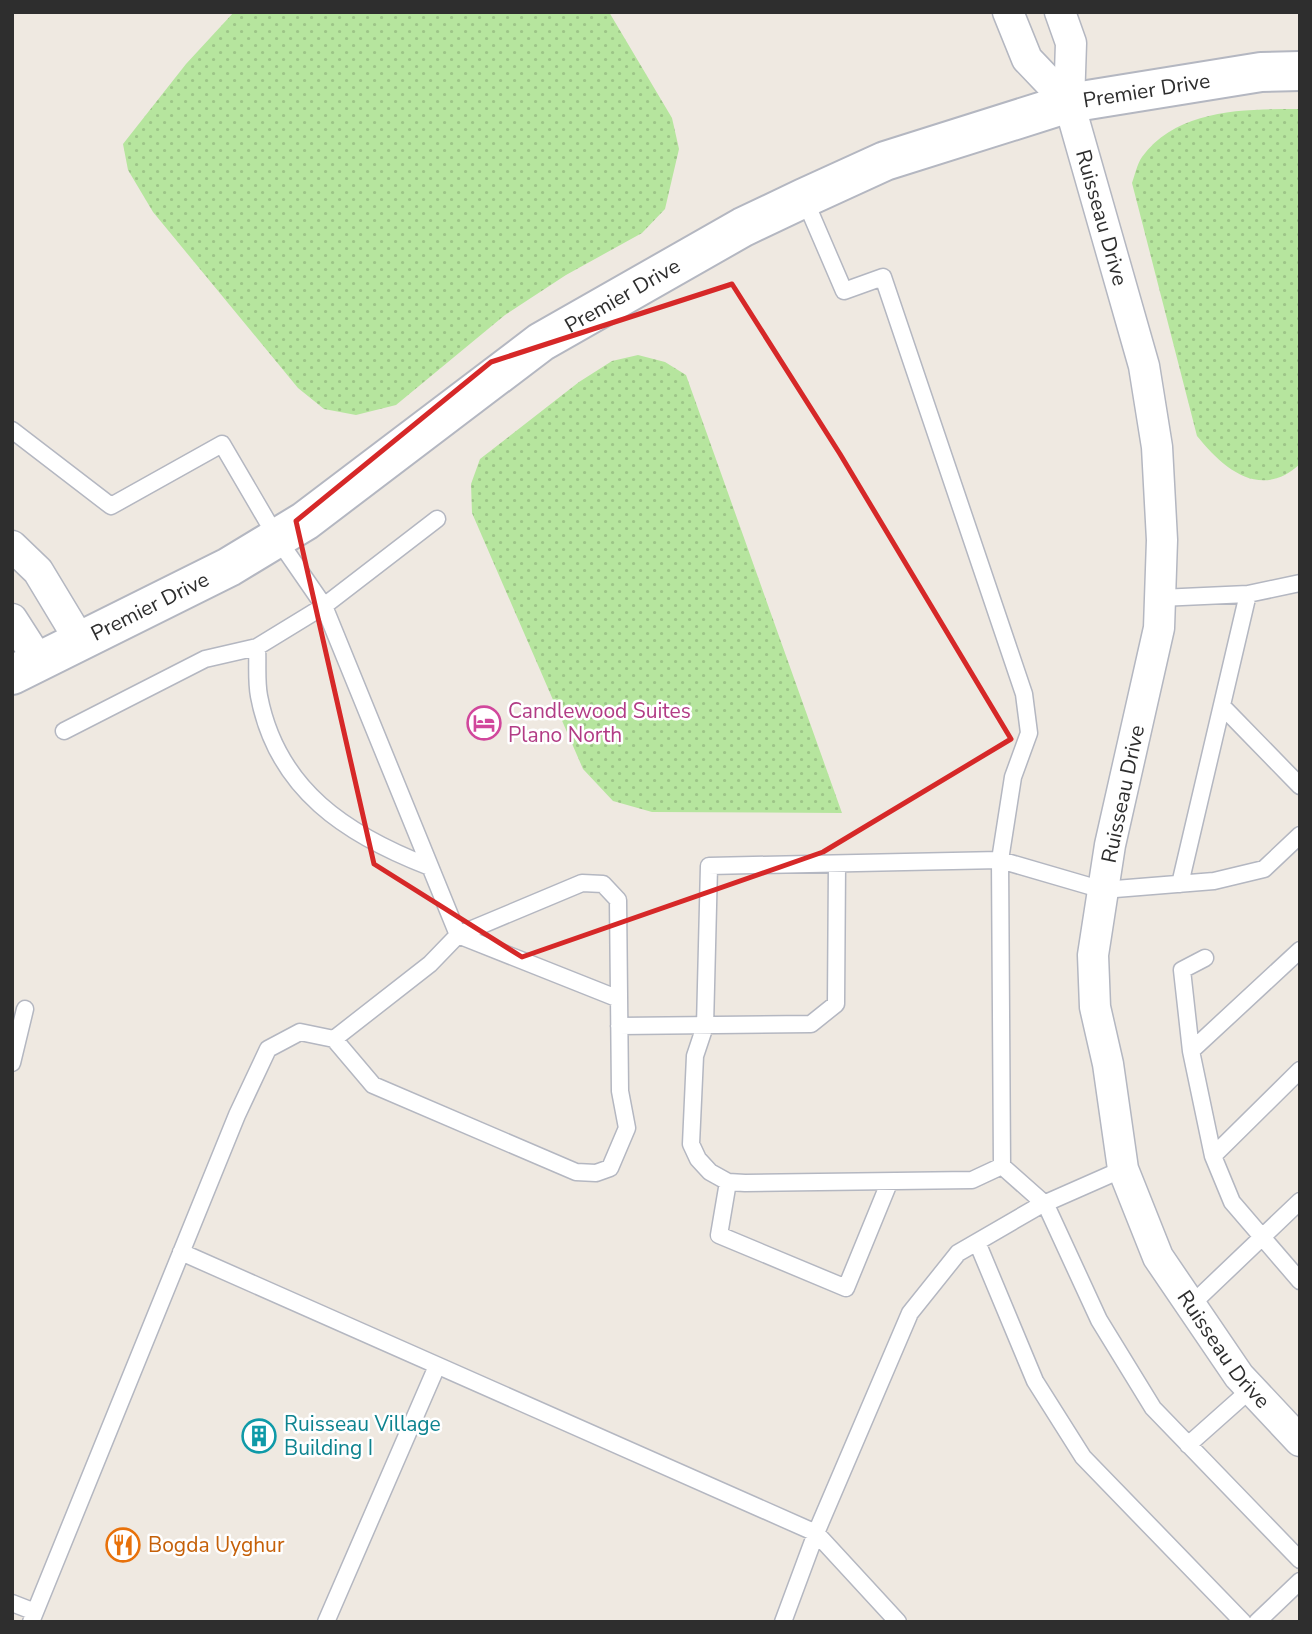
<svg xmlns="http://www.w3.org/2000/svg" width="1312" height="1634" viewBox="0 0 1312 1634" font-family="'Nunito Sans',sans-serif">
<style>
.grass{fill:url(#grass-dots)}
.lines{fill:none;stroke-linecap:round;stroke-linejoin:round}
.lane-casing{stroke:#b4b7c1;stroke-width:19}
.street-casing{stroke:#b4b7c1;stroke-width:33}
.secondary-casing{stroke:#b4b7c1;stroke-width:42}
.lane{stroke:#fff;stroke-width:16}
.street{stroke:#fff;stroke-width:30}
.secondary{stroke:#fff;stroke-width:38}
.marked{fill:none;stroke:#d62828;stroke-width:5;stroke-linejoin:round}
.labels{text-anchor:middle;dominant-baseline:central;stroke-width:5;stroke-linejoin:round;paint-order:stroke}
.street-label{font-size:21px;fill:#2e2e2e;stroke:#fff}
.hotel-label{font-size:21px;fill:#b23c85;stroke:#fff;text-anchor:start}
.culture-label{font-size:21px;fill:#0d838f;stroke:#fff;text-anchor:start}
.food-label{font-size:21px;fill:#c56008;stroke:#fff;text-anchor:start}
</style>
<defs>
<pattern id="grass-dots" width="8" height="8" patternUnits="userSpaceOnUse" patternTransform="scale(1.75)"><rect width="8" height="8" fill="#b6e59e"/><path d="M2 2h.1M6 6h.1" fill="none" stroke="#9dc588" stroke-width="1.8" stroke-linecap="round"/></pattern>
</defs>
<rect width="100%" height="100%" fill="#efe9e1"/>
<path class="grass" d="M234,12H609L672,118L679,149L665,209L642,233L566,275L505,315L396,405L356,415L324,409L298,388L153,212L128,170L123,144L186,64Z
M1300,109V464C1260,501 1223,468 1197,436L1132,183C1135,175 1137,164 1142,157C1178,108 1246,109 1300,109Z
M638,355L665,362L686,375L842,813L652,812L613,801L583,769L472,513L471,484L480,459L579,382L612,361Z"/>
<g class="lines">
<defs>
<path id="lane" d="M804,198L844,291L883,277L1024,694L1029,733L1013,777L1000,860L1002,1166L972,1180L745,1183L728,1182L710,1172L698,1159L691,1144L695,1056L705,1026L709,866L1000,860L1103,890L1214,881L1264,869L1300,835
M12,430L111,506L222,444L277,538L324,606L437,519
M1160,598L1248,594L1300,583
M257,647C258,663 256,680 259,696C277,790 347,835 430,867
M1222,706L1300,786
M1180,884L1248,594
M458,935L619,999
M619,1026L811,1024L836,1004L837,864
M334,1039L373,1085L576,1172L596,1173L610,1168L627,1128L620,1091L618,900L603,884L582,883L458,935
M1191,1051L1182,970L1205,958
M12,1063L25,1009
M1300,1070L1213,1156L1232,1202L1300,1281
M1213,1156L1191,1051L1300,950
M1002,1166L1046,1205L1099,1320L1153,1408L1300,1560
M728,1182L719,1235L846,1288L889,1183
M977,1242L1035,1381L1083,1457L1243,1622
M181,1252L816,1533L898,1622
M1191,1305L1300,1201
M1188,1445L1251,1389
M12,1603L35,1612
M31,1622L237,1115L268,1049L300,1032L334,1039L430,964L458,935L324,606L257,647L205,659L64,731
M326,1622L437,1366
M783,1622L816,1533L910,1313L958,1253L1039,1206L1123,1169
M1257,1622L1300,1581"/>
<g id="street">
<path d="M1008,12L1027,59L1069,103"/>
<path id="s1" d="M1060,12L1071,43L1069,103L1144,366L1157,447L1162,540L1159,628L1110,845L1093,955L1095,1007L1108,1064L1123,1169L1158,1257L1239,1376L1300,1441"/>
<path d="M12,546L38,571L79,639"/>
<path d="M12,619L39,661"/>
</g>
<g id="secondary">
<path id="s2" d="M12,675L229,567L305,521L541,342L743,227L804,198L885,161L1069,103L1261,72L1300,71"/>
</g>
</defs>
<use href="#lane" class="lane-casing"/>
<use href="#street" class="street-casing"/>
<use href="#secondary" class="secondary-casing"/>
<use href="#lane" class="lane"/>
<use href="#street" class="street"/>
<use href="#secondary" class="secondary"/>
</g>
<path class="marked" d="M732,284L840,454L1011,739L823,852L522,957L374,864L296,521L491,362Z"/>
<defs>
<symbol id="hotel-ring" viewBox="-11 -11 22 22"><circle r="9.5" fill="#fff" stroke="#d1479c" stroke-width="1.5"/><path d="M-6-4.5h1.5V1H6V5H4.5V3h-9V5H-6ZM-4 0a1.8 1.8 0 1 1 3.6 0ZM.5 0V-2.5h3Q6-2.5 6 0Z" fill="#d1479c"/></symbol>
<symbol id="building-ring" viewBox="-11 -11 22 22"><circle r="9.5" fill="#fff" stroke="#0f9aa8" stroke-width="1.5"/><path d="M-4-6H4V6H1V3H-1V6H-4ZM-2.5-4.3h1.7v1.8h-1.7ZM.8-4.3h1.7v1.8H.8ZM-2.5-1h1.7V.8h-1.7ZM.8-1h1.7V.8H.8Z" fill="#0f9aa8"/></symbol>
<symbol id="restaurant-ring" viewBox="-11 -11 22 22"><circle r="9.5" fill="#fff" stroke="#e8710a" stroke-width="1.5"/><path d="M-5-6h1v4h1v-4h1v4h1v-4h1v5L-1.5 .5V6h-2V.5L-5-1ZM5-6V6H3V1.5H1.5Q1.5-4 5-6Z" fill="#e8710a"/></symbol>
</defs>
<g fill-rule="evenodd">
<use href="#hotel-ring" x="465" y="704" width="38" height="38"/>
<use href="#building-ring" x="240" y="1417" width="38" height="38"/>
<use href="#restaurant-ring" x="104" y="1526" width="38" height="38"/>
</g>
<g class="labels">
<g class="street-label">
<text stroke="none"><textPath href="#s2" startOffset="1288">Premier Drive</textPath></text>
<text stroke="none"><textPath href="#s1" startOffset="212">Ruisseau Drive</textPath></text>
<text stroke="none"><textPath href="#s2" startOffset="721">Premier Drive</textPath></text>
<text stroke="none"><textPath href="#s2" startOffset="154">Premier Drive</textPath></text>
<text transform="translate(1123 794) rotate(-78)">Ruisseau Drive</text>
<text stroke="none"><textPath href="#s1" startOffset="1388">Ruisseau Drive</textPath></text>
</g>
<g class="hotel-label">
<text x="508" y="711">Candlewood Suites<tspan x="508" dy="24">Plano North</tspan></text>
</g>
<g class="culture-label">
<text x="284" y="1424">Ruisseau Village<tspan x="284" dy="24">Building I</tspan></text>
</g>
<g class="food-label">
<text x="148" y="1545">Bogda Uyghur</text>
</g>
</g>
<rect width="1312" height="1634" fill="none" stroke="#2e2e2e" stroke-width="28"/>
</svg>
